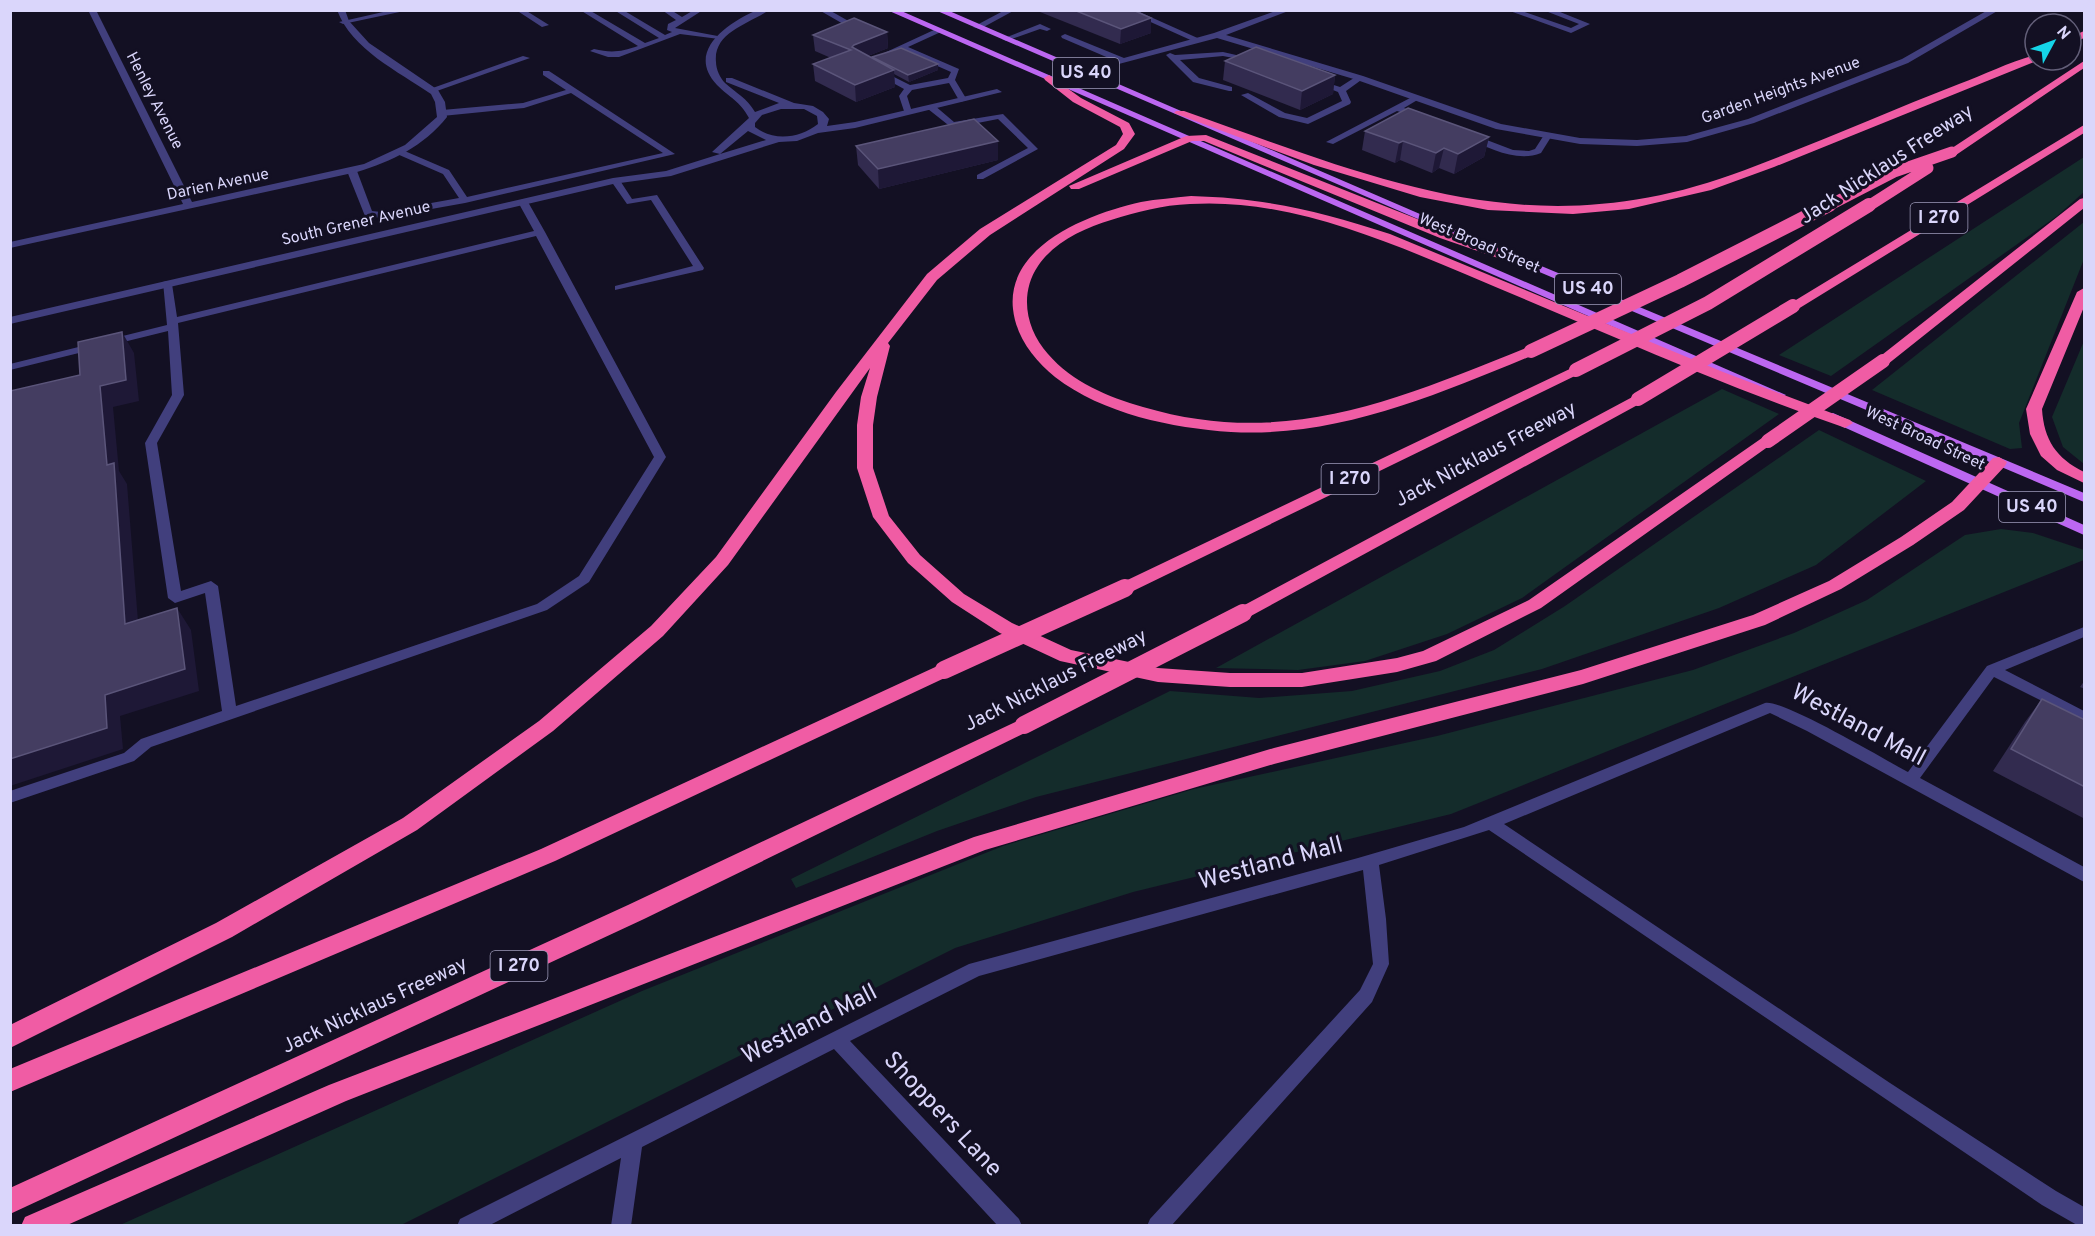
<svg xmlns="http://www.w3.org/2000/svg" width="2095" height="1236" viewBox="0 0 2095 1236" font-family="Overpass,sans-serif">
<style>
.green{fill:#142c2b}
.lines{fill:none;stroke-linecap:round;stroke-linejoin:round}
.lane{fill:#413f7d;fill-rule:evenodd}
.street{fill:#413f7d;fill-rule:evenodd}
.primary{fill:#bc67f1;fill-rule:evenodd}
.highway{fill:#f05ca4;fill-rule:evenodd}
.highway-bridge-far2{stroke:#f05ca4;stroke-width:11}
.highway-bridge-far1{stroke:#f05ca4;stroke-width:14}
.highway-bridge{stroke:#f05ca4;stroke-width:18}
.wall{fill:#322b4f}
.shaded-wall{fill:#1e1836}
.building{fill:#443d61;stroke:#5b557a;stroke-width:1.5}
.labels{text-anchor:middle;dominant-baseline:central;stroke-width:6;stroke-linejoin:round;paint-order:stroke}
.far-street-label{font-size:16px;fill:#dad6fb;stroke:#131023}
.shield{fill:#131023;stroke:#9e9bba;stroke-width:1.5}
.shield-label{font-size:18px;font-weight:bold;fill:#dad6fb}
.street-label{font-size:20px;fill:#dad6fb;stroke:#131023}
.near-street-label{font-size:24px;fill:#dad6fb;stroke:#131023}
</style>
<rect width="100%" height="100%" fill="#131023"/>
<path class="green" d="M2084,157V192L2057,216L1831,376L1779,355Z
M2084,222V259L2019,423L2022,448L2010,449L1872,390Z
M2084,341V464L2063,447L2052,417Z
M1722,389L1779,414L1522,598L1447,634L1365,661L1298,670L1216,668Z
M1819,430L1926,481L1816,565L1719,608L1542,669L1036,797L937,831L796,888L791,879L1170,691L1259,698L1352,691L1440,671L1494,650L1565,606Z
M2001,529L2033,533L2084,550V560L1451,814L1133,892L955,948L401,1225H120L642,991L1003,846L1194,789L1437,736L1693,670L1794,633L1867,600L1965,535Z"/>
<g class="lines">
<path class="lane" d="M392,10H409L343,24L339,22Z
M516,10H525L549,25L542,27Z
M580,10H589L645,43L659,38L614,10H623L665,35L672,32L667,30L668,24L676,20L662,10H671L682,17L694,10H703L675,28L723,37L719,39L680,34L619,57H608L590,51L594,49C611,53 621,52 638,46Z
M819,10H829L852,23L845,25Z
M1005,10H1015L980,29L973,27Z
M1124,10H1135L1202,40L1195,42Z
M1507,10H1519L1571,28L1579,24L1543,10H1555L1590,24L1571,33Z
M1040,24L1051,29L1047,31L1040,29L1006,41L1002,39Z
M936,29L943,31L908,47L959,69L955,80L967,100L960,102L949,83L912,90L907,96L912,112L905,114L899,96L904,89L875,73L882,71L910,85L948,78L951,72L901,50L886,56L882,54Z
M1065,34L1124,58L1125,60L1118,62L1062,38L1061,36Z
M1223,52L1258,60L1254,62L1223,56L1180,60L1199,78L1232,87V91H1229L1193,82L1166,55L1170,53L1175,55Z
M523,56L530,58L434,92L427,90Z
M543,71H549L675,154L465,203L381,218L365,216L347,171L349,169L357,171L372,211L381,212L459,198L443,174L397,154V150L400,149L449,170L467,197L663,153L571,93L524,108L442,116L438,113L442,110L523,103L566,90L543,75Z
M1357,76L1364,78L1346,91L1351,102L1350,104L1308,124L1279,117L1241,95L1248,93L1285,113L1307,118L1342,101L1338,92L1315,83V79L1340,87Z
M1412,97L1419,99L1404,108L1423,115V119L1397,111L1333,144L1326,142Z
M928,105H934L954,122L1003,114L1038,149L983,179H977V175L1028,148L998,119L952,128L928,109Z
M1471,134L1513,150L1529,151L1535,149L1544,135L1551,137L1541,153C1517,163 1490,148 1468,139L1467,137Z
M616,178L619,179L632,199L657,195L704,268L703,270L615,290V286L693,266L651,200L627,204L611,181Z
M523,199L528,202L545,232L666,457L589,582L547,610L151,747L134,761L10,803V791L124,753L141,739L222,711L205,593L175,603L168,598L145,443L172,395L168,331L10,370V364L167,325L163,282L167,281L172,284L177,317L534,231L518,202ZM536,236L654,457L579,576L537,604L236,706L218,586L211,581L181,591L157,443L184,395L178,323Z
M2084,627V637L2005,670L2084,711V722L1994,677L1920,778L2084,867V882L1807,731L1770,713L1504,824L1890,1083L2056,1191L2084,1207V1226L2077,1225L2042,1205L1489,830L1379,865L1386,919L1389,964L1372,1002L1171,1226H1147L1150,1219L1360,990L1373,964L1363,870L979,976L850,1041L1019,1219L1022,1226H998L834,1049L642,1147L631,1226H611L621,1158L488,1226H457L460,1219L969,964L1358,858L1464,827L1765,703C1781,698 1887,761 1908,772L1987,666Z"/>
<path class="street" d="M88,10H96L192,202L364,164L405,145L437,117L435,102L431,94C398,71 352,50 337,10H345L349,21L369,43L438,90L445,102L447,117C423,147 392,161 357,172L10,248V242L183,204Z
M757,10H769C749,24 713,32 716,62C716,69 720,78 725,83C736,93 747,98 755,112L779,103L726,82V78H732L794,103L813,106L823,112L829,119L827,126L855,122L997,89L1002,92L855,128L818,133L797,141L779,142L671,176L613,184L10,324V317L613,178L666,171L720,154L712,152L749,118C740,101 730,98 717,85C685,51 728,23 757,10ZM781,109H804L817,116L818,124C800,138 774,142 755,127V123L762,115ZM748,131L766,140L720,154Z
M1278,10H1291L1226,35L1363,76L1501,124L1580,138L1637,140L1686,136L1748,119L1902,59L1988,10H1999L1908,63L1754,123L1687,142L1637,146L1580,144L1496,129L1357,80L1217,38L1081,74L1077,71L1214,33Z"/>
<path class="primary" d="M887,10H899L1786,395L1780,399L1776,398Z
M935,10H947L1501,249L1496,252L1492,251Z
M1520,257L2084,493V502L1516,262L1514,260Z
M1833,413L2084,525V535L1828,420L1827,417L1828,414Z"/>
<path class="highway" d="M2084,31V38L2071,44V37Z
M2035,55V60H2039L1774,167L1711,190L1629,209L1573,214L1488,210L1420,197L1314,165L1174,113L1176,111H1184C1382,181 1534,250 1745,170C1817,143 1887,112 1959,84C1984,75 2009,62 2035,55Z
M2084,61V68L1956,155H1948L1946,152Z
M1049,75L1081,98L1129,123L1135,134L1124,149L990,235L937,280L888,343L890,346L877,397L873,425V468L889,516L920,555L964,594L1012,623L1071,650L1158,668L1230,673H1302L1397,658L1423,651L1529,600L1762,438H1774L1776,441L1541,608L1436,661L1397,672L1302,687H1230L1158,682L1060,661L1000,633L952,602L908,563L873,517L857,468V425L861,397L870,368L728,565L663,636L553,731L417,830L232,937L10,1048V1025L216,923L403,818L539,721L651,626L716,557L836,392L927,274L980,229L1116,145L1123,134L1120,127L1073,102L1045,80L1044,78Z
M2084,125V133L1798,309L1793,310L1786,306Z
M1206,135L1450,232L1537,262L1539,265L1537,268H1527L1440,238L1204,141H1192L1079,189H1071L1069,186L1186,136Z
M1191,196C1265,198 1319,211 1390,234L1723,372L1850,420L1853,423L1845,428L1840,426C1763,399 1688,369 1614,337C1564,316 1515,295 1465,274C1379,238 1285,198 1190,204C1162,205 1137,212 1111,220C1084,228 1054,242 1038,266C1019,294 1026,330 1048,354C1072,382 1108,397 1143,407C1285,449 1396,400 1526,348H1536L1538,351L1536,354C1438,394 1339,438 1231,432C1172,428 1103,414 1055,377C1034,360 1016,337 1013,309C1006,245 1091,213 1141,202C1157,199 1174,198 1191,196Z
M2084,198V208L1888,364H1878L1876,361L1878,358L2080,199Z
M2084,288V307L2042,409C2044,440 2056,458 2084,472V483L2057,470L2041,456L2030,434L2026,409L2077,292Z
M1576,366L1583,370L1581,373L1131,592H1119L1116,588L1119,584Z
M1638,394L1646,399L1643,402L1249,617L1243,619L1237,617L1234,613L1237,609Z
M1999,457L2007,462L2005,466L1964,510L1913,545L1841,589L1765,625L1583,684L1274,764L985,850L346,1101L65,1226H21L25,1217L329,1085L974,837L1274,748L1581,670L1753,615L1829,581L1901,537L1952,502L1993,458Z
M944,663L951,665L953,670L951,675L555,861L10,1092V1069L541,849Z
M1024,718L1031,720L1034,725L1031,730L644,919L10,1214V1188L628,905Z"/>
<path class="highway-bridge-far2" d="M1826,207L1894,172L1952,152
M1867,207L1928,168"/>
<path class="highway-bridge-far1" d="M1531,351L1680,281L1829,205
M1576,370L1708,303L1869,205
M1638,399L1793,306
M1768,441L1883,361"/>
<path class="highway-bridge" d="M944,670L1125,588
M1024,725L1243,613"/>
</g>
<path class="wall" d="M1035,10H1133L1151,18V33L1120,44Z
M887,32L888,48L868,56L872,58V57L938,64V70L909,82L894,74L895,87L856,102L815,81L813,64L831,58L815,51L813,35Z
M1225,61L1335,75L1333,94L1300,110L1223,80Z
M1365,131L1489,137L1484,157L1454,174L1439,168L1432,173L1400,160L1395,163L1362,150Z
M998,141V160L879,189L858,165L856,146Z
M2085,680V689L2080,687Z
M2042,699L2085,720V819L1993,771L2025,722Z"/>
<path class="shaded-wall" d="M1151,18V33L1120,44L1121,29Z
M887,32L888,48L855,61L852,47L854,45Z
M938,64V70L909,82L908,75Z
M894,70L895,87L856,102L855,85Z
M1335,75L1333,94L1300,110L1302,91Z
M1489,137L1484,157L1454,174L1458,154Z
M998,141V160L879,189L878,169Z
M1403,141L1400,160L1395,163L1399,143Z
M1444,148L1439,168L1432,173L1436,153Z
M122,332L134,353L139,401L113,407L119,471L127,484L140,646L125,624L107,465L100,386Z
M177,608L191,630L199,691L120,716L123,749L10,786V759L105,695Z"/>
<path class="building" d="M1074,10H1133L1151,18L1121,29Z
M854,18L887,32L854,45L852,47L894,70L855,85L813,64L851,50L813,35Z
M1256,47L1335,75L1302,91L1225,61Z
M901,48L938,64L908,75L872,57Z
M1408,108L1489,137L1458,154L1444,148L1436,153L1403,141L1399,143L1365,131Z
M974,119L998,141L878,169L856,146Z
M122,332L126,380L100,386L107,465L114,463L125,624L177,608L185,669L105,695L107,728L10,759V391L80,375L78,342Z
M2042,699L2085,720V787L2011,749Z"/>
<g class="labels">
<g class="far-street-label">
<text transform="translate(1781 91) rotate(-20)">Garden Heights Avenue</text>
<text transform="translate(154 101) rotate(63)">Henley Avenue</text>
<text transform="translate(218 185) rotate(-12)">Darien Avenue</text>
<text transform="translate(356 224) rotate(-13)">South Grener Avenue</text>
<text transform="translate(1479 244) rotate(23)">West Broad Street</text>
<text transform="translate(1925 439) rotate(25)">West Broad Street</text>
</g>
<g class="shield">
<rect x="1053" y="58" width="66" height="30" rx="4.5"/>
<rect x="1910.5" y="203" width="57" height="30" rx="4.5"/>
<rect x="1555" y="274" width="66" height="30" rx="4.5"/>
<rect x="1321.5" y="464" width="57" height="30" rx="4.5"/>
<rect x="1999" y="492" width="66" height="30" rx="4.5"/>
<rect x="490.5" y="951" width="57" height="30" rx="4.5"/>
</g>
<g class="shield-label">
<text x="1086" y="73">US 40</text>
<text x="1939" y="218">I 270</text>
<text x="1588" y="289">US 40</text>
<text x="1350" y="479">I 270</text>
<text x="2032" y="507">US 40</text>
<text x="519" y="966">I 270</text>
</g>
<g class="street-label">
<text transform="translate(1887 165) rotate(-33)">Jack Nicklaus Freeway</text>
<text transform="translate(1486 455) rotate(-28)">Jack Nicklaus Freeway</text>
<text transform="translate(1056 681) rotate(-27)">Jack Nicklaus Freeway</text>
<text transform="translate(375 1006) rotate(-25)">Jack Nicklaus Freeway</text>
</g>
<g class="near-street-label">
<text transform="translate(1858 726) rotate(28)">Westland Mall</text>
<text transform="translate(1271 864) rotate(-15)">Westland Mall</text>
<text transform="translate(810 1025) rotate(-27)">Westland Mall</text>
<text transform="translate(942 1115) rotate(47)">Shoppers Lane</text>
</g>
</g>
<rect width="2095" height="1236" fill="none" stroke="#dad6fb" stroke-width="24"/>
<g transform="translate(2053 42) rotate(49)"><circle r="28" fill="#131023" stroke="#635f79" stroke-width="1.5"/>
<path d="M0-4.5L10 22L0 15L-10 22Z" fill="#15d5e8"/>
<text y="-9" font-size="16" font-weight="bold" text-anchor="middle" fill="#dad6fb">N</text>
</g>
</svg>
